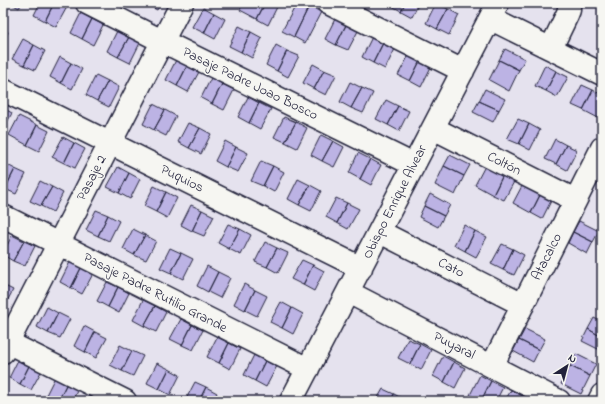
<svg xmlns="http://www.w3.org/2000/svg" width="605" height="404" viewBox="0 0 605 404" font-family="'Indie Flower',sans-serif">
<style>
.building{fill:#bcb3e4;stroke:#22223b}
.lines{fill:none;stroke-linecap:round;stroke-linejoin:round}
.minor-casing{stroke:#22223b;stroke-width:25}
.minor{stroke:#f6f6f2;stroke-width:22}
.labels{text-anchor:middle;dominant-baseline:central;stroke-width:3;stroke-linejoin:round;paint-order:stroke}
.street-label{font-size:14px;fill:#22223b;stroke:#f6f6f2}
</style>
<rect width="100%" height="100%" fill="#e5e2ee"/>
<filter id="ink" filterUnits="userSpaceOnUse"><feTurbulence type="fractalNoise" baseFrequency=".025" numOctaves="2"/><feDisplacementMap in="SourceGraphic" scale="8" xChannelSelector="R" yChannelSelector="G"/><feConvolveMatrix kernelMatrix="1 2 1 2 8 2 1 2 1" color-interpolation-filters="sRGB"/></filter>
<g filter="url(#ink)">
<path class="building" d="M10,3H22L19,8Z
M40,3H54L45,21L34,15Z
M54,3H59L67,7L56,27L45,21Z
M147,3H161L157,10L146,4Z
M243,3H265L257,19L240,10Z
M265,3H279L268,25L257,19Z
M297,3H303L309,6L294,37L282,31Z
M391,3H405L401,11L390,5Z
M405,3H419L412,17L401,11Z
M436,3L448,9L437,29L426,23Z
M309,6L321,12L305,43L294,37Z
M203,7L214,13L204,33L192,27Z
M448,9L459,15L449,35L437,29Z
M81,13L92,19L82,39L71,33Z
M214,13L225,19L215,39L204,33Z
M92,19L103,25L93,45L82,39Z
M335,19L346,25L336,45L325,39Z
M346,25L358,31L348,50L336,45Z
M239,26L251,32L241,52L229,46Z
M3,29L8,32L3,43Z
M117,31L129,37L118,57L107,51Z
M251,32L262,38L252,58L241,52Z
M129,37L140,43L130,63L118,57Z
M372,37L383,43L373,63L362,57Z
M23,39L34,45L24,65L12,59Z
M383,43L395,49L385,69L373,63Z
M34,45L45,51L35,70L24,65Z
M276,45L287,51L277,71L266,65Z
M505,49L525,59L519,70L499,60Z
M287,51L299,56L288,77L277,71Z
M409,55L420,61L410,81L398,75Z
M60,57L71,63L61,83L50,77Z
M176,60L187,66L177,86L166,80Z
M499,60L519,70L509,91L489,80Z
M420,61L431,67L421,87L410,81Z
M71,63L82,69L72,89L61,83Z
M313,64L324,70L314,89L303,83Z
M545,65L556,71L546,91L535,86Z
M187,66L199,72L188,92L177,86Z
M324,70L336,75L326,95L314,89Z
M556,71L568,77L557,97L546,91Z
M96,75L108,81L97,101L86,95Z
M211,78L222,84L212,104L201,98Z
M108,81L119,87L109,107L97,101Z
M350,82L362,88L351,108L340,102Z
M222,84L234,90L224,110L212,104Z
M582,85L593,90L583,110L572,105Z
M362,88L373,93L363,113L351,108Z
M485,89L505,99L499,110L479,101Z
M593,90L602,95V120L583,110Z
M248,97L259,103L249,123L238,117Z
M386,100L398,106L388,125L376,119Z
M479,101L499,110L493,122L473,112Z
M259,103L271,109L260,129L249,123Z
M153,104L165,110L154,130L143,124Z
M398,106L409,111L399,131L388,125Z
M3,108L12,113L3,130Z
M165,110L176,116L166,136L154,130Z
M19,116L37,125L27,145L9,135Z
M284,117L296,122L285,142L274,137Z
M518,119L529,124L519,144L507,139Z
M296,122L307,128L297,148L285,142Z
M188,123L200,128L189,148L178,142Z
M529,124L540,130L530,150L519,144Z
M37,125L49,131L39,151L27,145Z
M200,128L211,134L201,154L189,148Z
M321,135L333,141L322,161L311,155Z
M63,137L74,143L64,163L52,157Z
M555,139L566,145L556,164L545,159Z
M225,141L236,147L226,167L215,161Z
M333,141L344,147L334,167L322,161Z
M74,143L85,149L75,168L64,163Z
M566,145L577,150L567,170L556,164Z
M236,147L248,153L238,172L226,167Z
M358,153L370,159L360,179L349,173Z
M450,155L470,165L464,176L444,166Z
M370,159L381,165L371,185L360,179Z
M261,161L273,166L263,186L251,181Z
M4,163L15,169L5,189L3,188Z
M273,166L284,172L274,192L263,186Z
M444,166L464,176L455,195L435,185Z
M485,166L503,175L493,195L475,185Z
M118,167L129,173L119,193L107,187Z
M15,169L26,174L16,194L5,189Z
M129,173L140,179L130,199L119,193Z
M503,175L515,180L504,200L493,195Z
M298,179L310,185L299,205L288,199Z
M40,181L52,187L41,206L30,201Z
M523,184L541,193L531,213L513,203Z
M310,185L321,191L311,211L299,205Z
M154,186L166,192L156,212L144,206Z
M52,187L63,193L53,212L41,206Z
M166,192L177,198L167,218L156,212Z
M541,193L552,199L542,219L531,213Z
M430,194L450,205L444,216L424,206Z
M336,198L347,203L337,223L326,217Z
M347,203L359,209L348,229L337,223Z
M191,205L202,210L192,231L181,225Z
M424,206L444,216L438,227L419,217Z
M96,210L108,215L98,236L86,230Z
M202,210L214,216L204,236L192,231Z
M108,215L119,221L109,241L98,236Z
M579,221L599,231L593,242L573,232Z
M228,224L240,229L229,249L218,243Z
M464,225L475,231L465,251L454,245Z
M133,229L145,235L134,255L123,249Z
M240,229L251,235L241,255L229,249Z
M475,231L487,237L476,257L465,251Z
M573,232L593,242L587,254L568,243Z
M12,235L24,241L13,261L3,255V254Z
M145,235L156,241L146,260L134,255Z
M24,241L35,246L25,266L13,261Z
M265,242L277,248L267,267L255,262Z
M502,244L513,249L503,270L491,264Z
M170,248L181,253L171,273L160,268Z
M277,248L288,253L278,273L267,267Z
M513,249L524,255L514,275L503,270Z
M181,253L193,259L183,279L171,273Z
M302,260L313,265L303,285L291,279Z
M70,262L81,268L71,288L60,282Z
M313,265L324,271L314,291L303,285Z
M207,266L218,272L208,292L197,286Z
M81,268L93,274L82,294L71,288Z
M218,272L230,278L220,298L208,292Z
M107,282L118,287L108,307L97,301Z
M244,284L255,290L245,310L234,304Z
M3,285L13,290L3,309Z
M118,287L129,293L119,313L108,307Z
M255,290L267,296L257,316L245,310Z
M143,300L155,306L144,326L133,320Z
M281,302L292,308L282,328L270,322Z
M155,306L166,312L156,332L144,326Z
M47,307L58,313L48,333L37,327Z
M292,308L303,314L293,334L282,328Z
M58,313L70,319L60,338L48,333Z
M594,318L602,322V337L588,329Z
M181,319L192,325L182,345L170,339Z
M192,325L203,330L193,350L182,345Z
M84,326L95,332L85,352L74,346Z
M525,329L545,339L539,350L519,340Z
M588,329L602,337V351L582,341Z
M95,332L107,338L96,358L85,352Z
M217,337L229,343L219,363L207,357Z
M408,339L420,344L410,364L398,358Z
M519,340L539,350L533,362L513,351Z
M229,343L240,349L230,369L219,363Z
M420,344L431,350L421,370L410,364Z
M120,345L132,351L122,371L110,365Z
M132,351L143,356L133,376L122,371Z
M576,354L596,364L590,376L570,366Z
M254,355L265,361L255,381L244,375Z
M443,356L454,362L444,382L433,376Z
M19,358L30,364L20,384L9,378Z
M265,361L277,366L266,387L255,381Z
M454,362L465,368L455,388L444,382Z
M157,363L169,369L159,389L147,383Z
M30,364L42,370L31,390L20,384Z
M570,366L590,376L581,394L561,384Z
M169,369L180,375L170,395L159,389Z
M480,375L491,381L481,401L470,395Z
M55,377L67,383L58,401H53L45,397Z
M491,381L503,387L496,401H481Z
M195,382L206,387L199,401H185Z
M67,383L78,389L72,401H58Z
M206,387L217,393L213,401H199Z
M383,389L394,394L391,401H376Z
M511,390L530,400L529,401H505Z
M394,394L405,400V401H391Z
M92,396L102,401H90Z"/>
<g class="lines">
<defs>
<path id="minor" d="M87,3L150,35L414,165
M328,3L463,71
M491,19L602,74
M551,48L567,15L569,10V3
M3,90L361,268
M433,128L575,200
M3,216L308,369
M380,232L523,305
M348,292L559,401
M3,340L125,401
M3,352L182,3
M492,366L602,148
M291,401L498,3
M599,401L602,395"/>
</defs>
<use href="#minor" class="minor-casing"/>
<use href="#minor" class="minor"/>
</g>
</g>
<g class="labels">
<g class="street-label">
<text transform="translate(250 84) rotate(26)">Pasaje Padre Joao Bosco</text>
<text transform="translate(504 164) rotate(27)">Coltón</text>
<text transform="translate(92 178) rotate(-63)">Pasaje 2</text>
<text transform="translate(182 179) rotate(26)">Puquios</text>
<text transform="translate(395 202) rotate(-63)">Obispo Enrique Alvear</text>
<text transform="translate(547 257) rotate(-63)">Atacalco</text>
<text transform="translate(451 268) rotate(27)">Cato</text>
<text transform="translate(155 293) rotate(27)">Pasaje Padre Rutilio Grande</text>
<text transform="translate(454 346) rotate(27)">Puyaral</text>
</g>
</g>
<rect width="605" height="404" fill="none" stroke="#f6f6f2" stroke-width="16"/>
<rect x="8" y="8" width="589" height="388" fill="none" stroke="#22223b" stroke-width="1.5" filter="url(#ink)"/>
<g transform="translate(567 366) rotate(36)" stroke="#f6f6f2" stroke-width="3" paint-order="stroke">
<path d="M0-3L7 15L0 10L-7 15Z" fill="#22223b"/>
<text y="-6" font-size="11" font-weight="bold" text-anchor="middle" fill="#22223b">N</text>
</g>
</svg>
